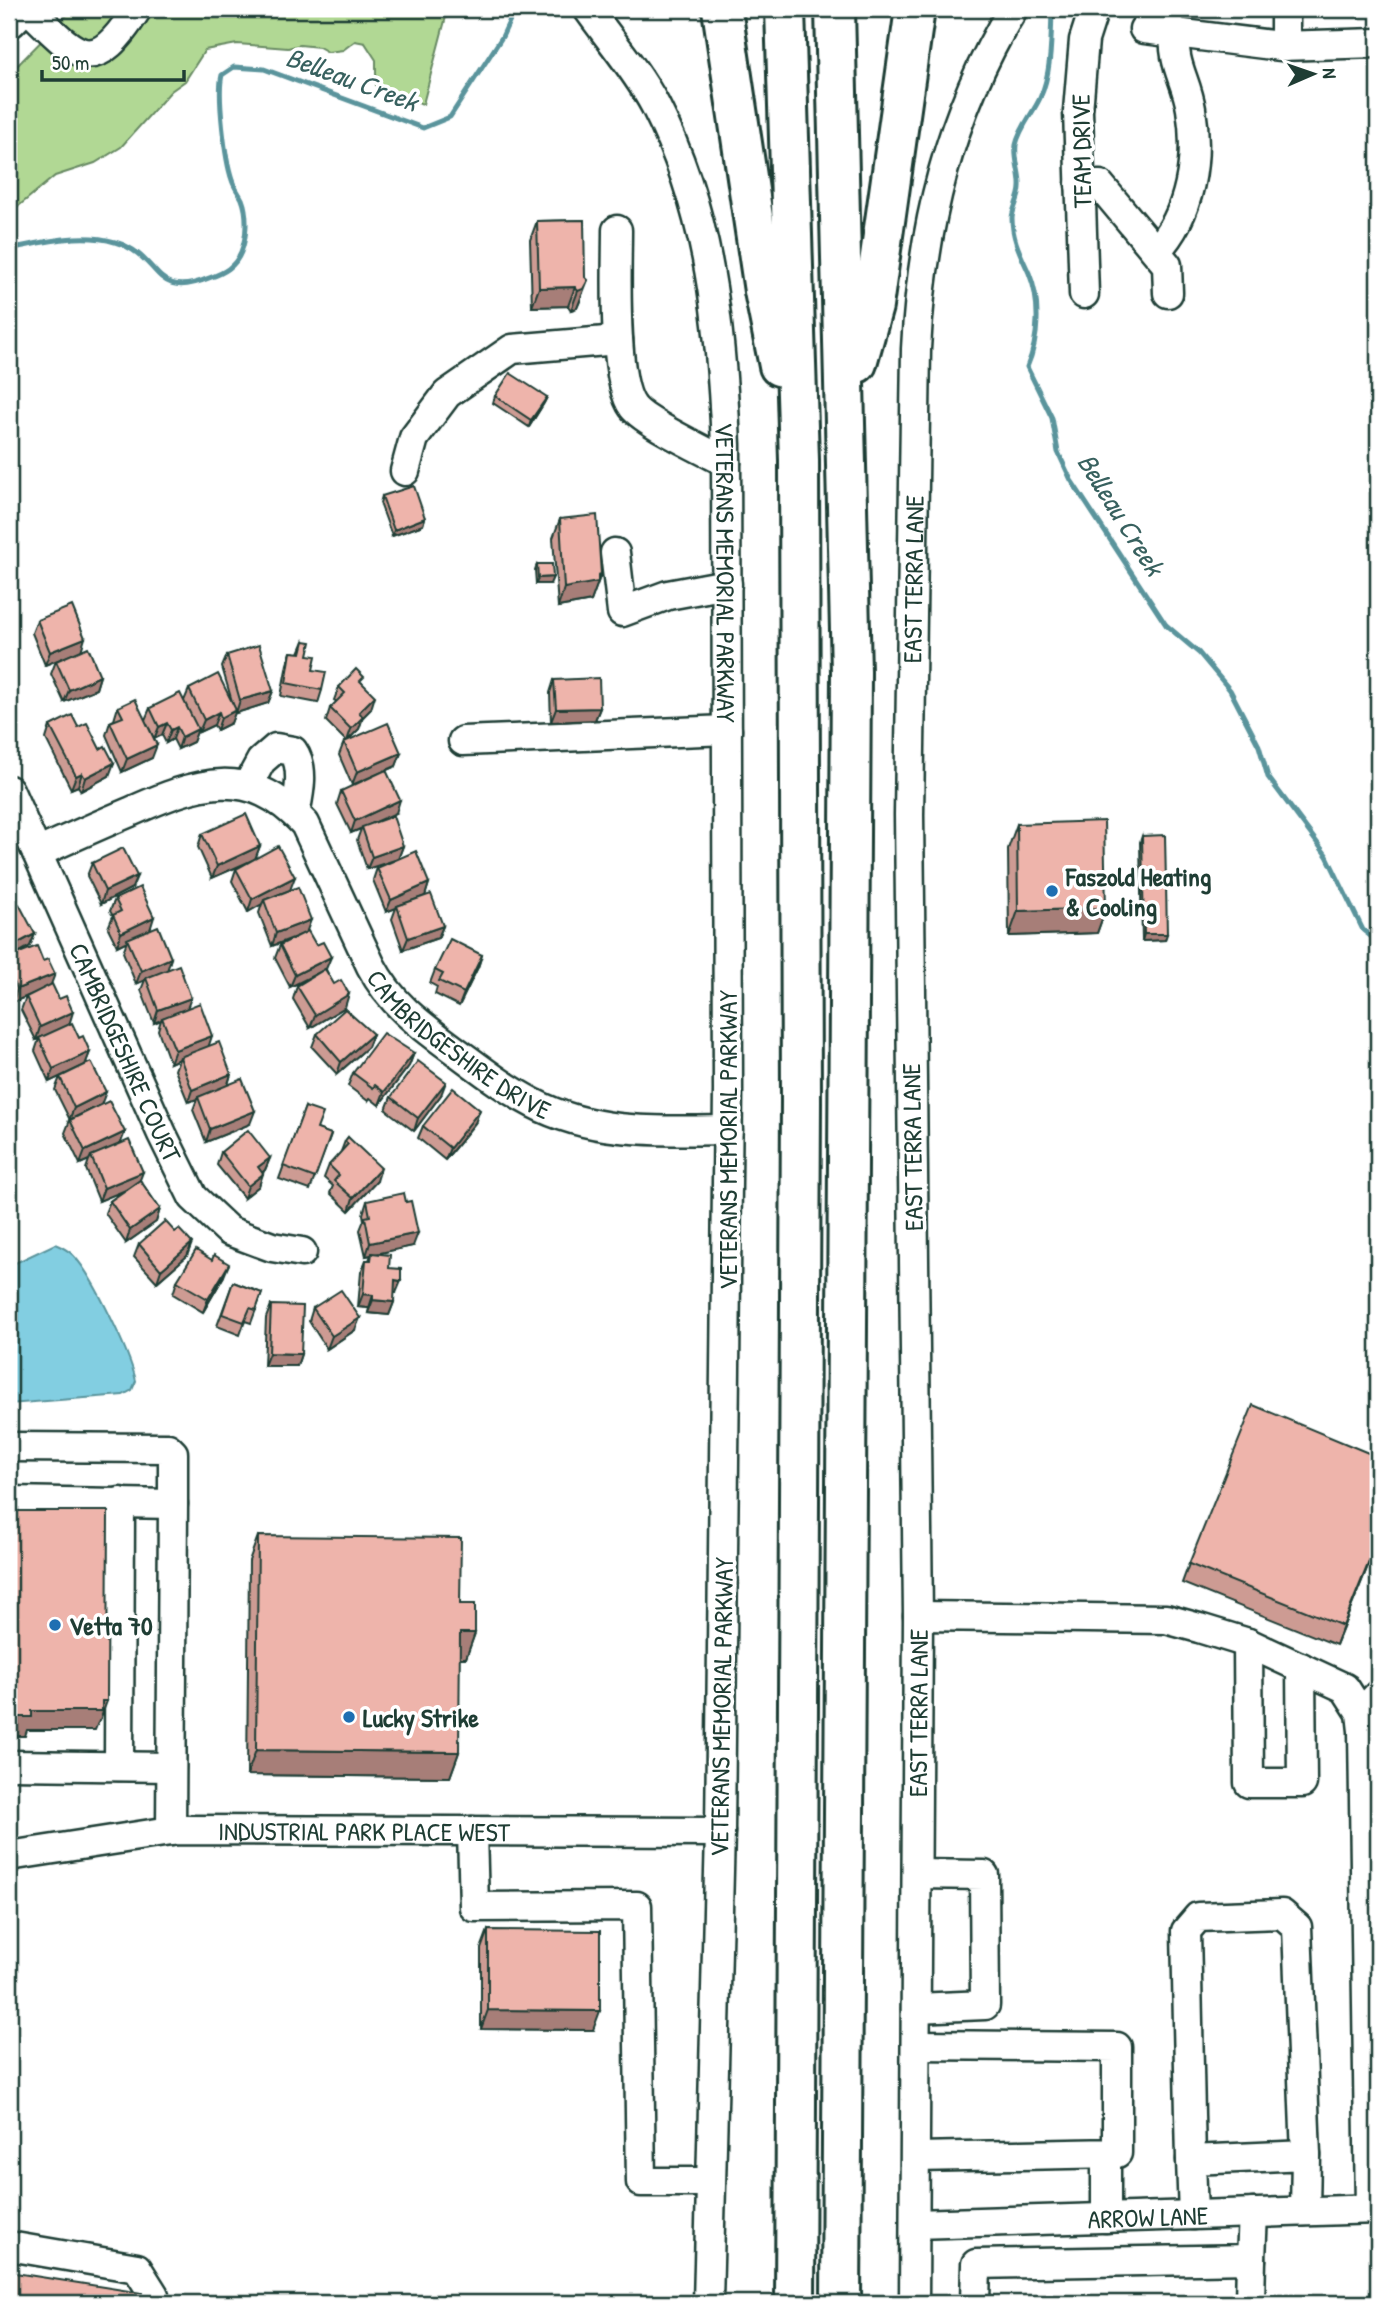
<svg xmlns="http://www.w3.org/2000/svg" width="1387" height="2312" viewBox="0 0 1387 2312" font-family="'Patrick Hand',sans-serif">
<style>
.green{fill:#b1d894;stroke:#688a64;stroke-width:2}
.water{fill:#82cee1;stroke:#5a949c;stroke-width:2}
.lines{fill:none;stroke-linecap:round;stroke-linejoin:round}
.stream{stroke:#5a949c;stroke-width:5}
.minor-casing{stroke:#1f3d34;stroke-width:33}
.major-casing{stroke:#1f3d34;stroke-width:40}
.highway-casing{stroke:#1f3d34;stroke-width:44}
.minor{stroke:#fff;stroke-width:28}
.major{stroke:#fff;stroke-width:35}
.highway{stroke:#fff;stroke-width:38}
.wall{fill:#cd9b93;stroke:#1f3d34;stroke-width:2}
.shaded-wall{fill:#a77e78;stroke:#1f3d34;stroke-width:2}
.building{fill:#eeb4ab;stroke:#1f3d34;stroke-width:2}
.poi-dot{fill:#1f6fb2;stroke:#fff;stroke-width:2.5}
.labels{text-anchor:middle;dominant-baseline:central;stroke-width:7;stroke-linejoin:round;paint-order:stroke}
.street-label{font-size:26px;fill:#1f3d34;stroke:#fff}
.poi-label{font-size:26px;font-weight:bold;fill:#1f3d34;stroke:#fff;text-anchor:start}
.water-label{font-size:28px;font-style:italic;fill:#38615f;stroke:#fff}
</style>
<rect width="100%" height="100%" fill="#fff"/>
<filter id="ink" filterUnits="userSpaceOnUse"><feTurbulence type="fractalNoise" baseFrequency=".0143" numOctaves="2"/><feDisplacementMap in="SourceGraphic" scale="14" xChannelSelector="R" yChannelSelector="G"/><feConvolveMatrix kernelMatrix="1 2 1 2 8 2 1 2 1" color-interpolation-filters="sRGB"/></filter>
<g filter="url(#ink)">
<polygon class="green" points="73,9 448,9 423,104 376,89 376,60 365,43 355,41 343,50 328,52 319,47 300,45 288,48 237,44 205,50 185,81 171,91 121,147 95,163 55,176 9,214 9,74"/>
<path class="water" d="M55 1244C62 1247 68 1250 73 1255 93 1275 130 1354 136 1381L132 1390 123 1395 9 1404V1266Z"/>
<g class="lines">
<g class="stream">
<path d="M1052 9C1051 37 1052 72 1040 98 1032 115 1020 127 1016 145 1014 160 1021 174 1020 187 1020 198 1013 207 1012 218 1012 239 1021 255 1029 273 1041 302 1039 339 1027 367L1052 418 1058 452 1071 480 1166 625 1199 653 1230 690 1259 746 1268 777 1327 856 1363 930 1378 942"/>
<path d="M9 249C42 242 81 232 115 242 163 256 151 302 209 278 224 273 235 267 241 252 247 237 248 214 242 199 239 193 234 187 232 180 225 160 217 94 222 75L234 67 264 69 423 128 450 117 502 37 515 9"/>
</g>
<g class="minor-casing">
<g id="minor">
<path d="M29 9C79 58 93 78 137 9"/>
<path id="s1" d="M588 9C610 40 637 71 655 105 710 212 721 327 726 445L728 1090 720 1832 708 2303"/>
<polyline points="1285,9 1285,46"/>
<polyline points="1144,29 1280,46 1378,43"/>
<polyline points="1080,185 1100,185 1167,265 1168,293"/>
<path d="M617 230C617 267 612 380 633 407 644 422 707 452 726 462"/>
<path d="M1156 251C1191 214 1199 158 1191 109 1186 78 1172 66 1175 31"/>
<polyline points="1084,294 1078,111 1084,40 1094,9"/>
<polyline points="405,471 414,438 447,394 512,349 618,340"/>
<polyline points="615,553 622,612 668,595 727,584"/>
<polyline points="463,741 727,730"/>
<path d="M248 785 261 761 276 748 293 751C305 768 299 794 295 814"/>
<path id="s2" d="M9 790 162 1134 193 1197 229 1231 272 1247 302 1252"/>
<path id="s3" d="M37 853C68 839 99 825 130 812 197 782 249 763 305 824L371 966C390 1003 419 1024 453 1049 479 1068 504 1088 533 1103 593 1135 662 1131 728 1130"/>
<polyline points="9,1447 168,1448 173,1453 173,1504"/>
<polyline points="9,1501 173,1504 171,1831"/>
<polyline points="918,1616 1166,1619 1199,1628 1248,1643 1345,1688 1361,1713 1363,1731 1370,2209"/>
<polyline points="1248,1643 1249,1783 1302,1783 1301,1667"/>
<polyline points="1361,1713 1378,1695"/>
<polyline points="9,1765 171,1767"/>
<polyline points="119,1766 120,1502"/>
<polyline points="472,1831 474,1907 637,1906 641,2182 711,2182"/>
<path id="s4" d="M9 1856 177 1830 720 1832"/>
<polyline points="916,2008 985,2005 984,1875 917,1874"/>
<polyline points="1106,2154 1106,2218"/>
<polyline points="916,2157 1117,2153 1117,2047 916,2045"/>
<polyline points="1191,2160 1186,1931 1198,1917 1282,1914 1297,1927 1306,2155"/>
<polyline points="1193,2215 1191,2160 1306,2155 1305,2211"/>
<path id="s5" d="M915 2224 1378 2209"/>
<polyline points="9,2246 137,2268 154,2295 153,2303"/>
<path id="s6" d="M914 2303 918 1616 909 815 916 349C922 227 949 114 1013 9"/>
<polyline points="975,2303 976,2264 1251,2259 1253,2213"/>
<polyline points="1250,2303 1251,2259"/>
</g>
</g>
<g class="major-casing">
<polyline id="major" points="9,20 20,9"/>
</g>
<g class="highway-casing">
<g id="highway">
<polyline points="722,9 764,291 779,366"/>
<polyline points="785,9 799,460 801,1101 795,2303"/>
<polyline points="835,9 851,672 841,2303"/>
<polyline points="857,363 873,306 915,9"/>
</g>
</g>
<use href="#minor" class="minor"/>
<use href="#major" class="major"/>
<use href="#highway" class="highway"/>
</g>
<g class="wall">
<polygon points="584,220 581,299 577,308 571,310 568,306 532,307 530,240 537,221"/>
<polygon points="495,396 547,397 544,403 529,427 493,403"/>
<polygon points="382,496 425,518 423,525 392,536 380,503"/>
<polygon points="560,519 601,574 591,601 558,607 553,538"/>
<polygon points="537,564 550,584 536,584 535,570"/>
<polygon points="37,620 81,650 100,676 96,689 64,702 51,674 56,661 77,652 45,665 32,633"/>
<polygon points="304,641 313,670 322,690 318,703 281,696 287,664 291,652 299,653"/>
<polygon points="227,655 273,691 268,703 236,713 235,712 231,723 217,730 214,725 199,732 198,729 193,742 178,749 173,739 166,743 162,735 154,739 149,728 152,758 122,772 106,735 110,722 114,720 118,707 145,720 150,708 184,701 189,689 233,705 222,667"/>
<polygon points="554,680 600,708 595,720 551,722 550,693"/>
<polygon points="362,683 371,709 363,717 359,729 348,740 401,753 396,766 352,785 339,755 344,742 346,741 326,721 330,708 337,702 334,700 339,687"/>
<polygon points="50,726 78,727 109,776 81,791 78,786 71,789 46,739"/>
<polygon points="341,791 396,813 373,823 403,846 398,859 367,869 357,840 361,829 351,833 337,804"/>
<polygon points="1017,824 1106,908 1097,933 1009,936 1008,849"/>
<polygon points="202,834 260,846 255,859 289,890 307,932 345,1007 310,1028 293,999 297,986 321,972 290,987 275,958 280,945 300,935 272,946 259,913 262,904 248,912 232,881 236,869 251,861 212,878 198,847"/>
<polygon points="1142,836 1165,940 1142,941 1140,842"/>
<polygon points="92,863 132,888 101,904 87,876"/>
<polygon points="377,868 429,883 425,896 443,926 438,938 403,950 392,919 396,908 386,912 373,880"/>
<polygon points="9,879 16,896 12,907 35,934 30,946 15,954 51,985 69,1025 90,1052 85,1065 101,1105 140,1180 160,1209 156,1222 126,1243 105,1213 110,1201 125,1190 99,1201 86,1169 89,1160 80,1164 65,1133 70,1120 55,1090 60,1077 72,1071 49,1082 35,1051 39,1039 36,1040 21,1010 26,997 28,996 13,1002 10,995 9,996"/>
<polygon points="115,899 150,930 171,958 167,970 208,1046 231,1074 228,1085 250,1124 206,1142 193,1110 197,1099 188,1102 175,1070 179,1059 170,1063 158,1030 161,1020 154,1023 141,990 145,980 136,984 123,952 127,941 117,946 108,928 113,916 110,911"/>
<polygon points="482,955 478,967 459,1006 435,994 437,987 430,983 435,970"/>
<polygon points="317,1034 373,1034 368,1047 337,1074 312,1047"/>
<polygon points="414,1053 409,1066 379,1105 370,1098 368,1101 348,1086 353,1073"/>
<polygon points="441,1095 414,1131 386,1110 391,1097"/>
<polygon points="305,1107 317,1129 331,1134 310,1190 279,1179"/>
<polygon points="475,1123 445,1160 418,1138 423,1126"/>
<polygon points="348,1137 377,1181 349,1211 330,1193 333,1186 324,1178 329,1165 340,1154 345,1141"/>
<polygon points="221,1152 270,1158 265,1170 262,1173 259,1186 244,1198 217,1165"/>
<polygon points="367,1201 413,1246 375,1254 389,1268 396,1293 394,1293 394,1302 389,1315 368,1313 369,1308 358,1307 361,1272 366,1260 369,1260 371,1255 366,1256 360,1230 364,1220 363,1214"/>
<polygon points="175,1232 187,1256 157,1282 134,1257 139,1244"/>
<polygon points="212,1260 224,1276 203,1312 173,1294 177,1281"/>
<polygon points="233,1282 262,1293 251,1323 245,1321 240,1335 217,1326"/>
<polygon points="271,1305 301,1354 297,1366 264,1366 266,1318"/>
<polygon points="313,1308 355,1330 327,1349 309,1321"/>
<polygon points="258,1536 460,1604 475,1633 466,1658 459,1658 459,1752 450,1777 247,1775 249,1561"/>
<polygon points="1378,1541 1336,1645 1182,1583 1189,1564"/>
<polygon points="488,1930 593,2030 481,2029 481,1949"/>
</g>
<g class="shaded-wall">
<polygon points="588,280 577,308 571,310 578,291"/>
<polygon points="575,287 568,306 532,307 539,288"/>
<polygon points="547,397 544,403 529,427 531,420"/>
<polygon points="425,518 423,525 392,536 394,530"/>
<polygon points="601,574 591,601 558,607 564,588"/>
<polygon points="553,577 550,584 536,584 538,578"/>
<polygon points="85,638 81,651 45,665 50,652"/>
<polygon points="100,676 96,689 64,702 69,690"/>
<polygon points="273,691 268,703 236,713 240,700"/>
<polygon points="375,696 371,709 363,717 359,729 347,741 351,729 359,712"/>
<polygon points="600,708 595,720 551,722 556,709"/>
<polygon points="236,710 231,723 217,730 221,718"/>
<polygon points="219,712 214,725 199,732 204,720"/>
<polygon points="167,723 162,735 154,739 159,727"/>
<polygon points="177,727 173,739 166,743 171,730"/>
<polygon points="198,729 193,742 178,749 182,737"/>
<polygon points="157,745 152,758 122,772 127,759"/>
<polygon points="401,753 396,766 352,785 357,772"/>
<polygon points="114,763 109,776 81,791 85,778"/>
<polygon points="82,773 78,786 71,789 76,776"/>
<polygon points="400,800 396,813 351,833 355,821"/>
<polygon points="260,846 255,859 212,878 217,866"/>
<polygon points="403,846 398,859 367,869 372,857"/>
<polygon points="137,876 132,888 101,904 105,891"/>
<polygon points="295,877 290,890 264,900 262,904 248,912 252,899"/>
<polygon points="429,883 425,896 397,906 396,908 386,912 391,900"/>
<polygon points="16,896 12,909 9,910 9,899"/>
<polygon points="1106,908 1097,933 1009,936 1018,911"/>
<polygon points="154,917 150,930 117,946 121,933"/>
<polygon points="311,920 306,933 272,946 276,933"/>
<polygon points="443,926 438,938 403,950 408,938"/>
<polygon points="35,934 30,946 9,958 9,948"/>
<polygon points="1144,934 1167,934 1165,940 1142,941"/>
<polygon points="482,955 478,967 459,1006 464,993"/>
<polygon points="331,957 326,969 290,987 295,975"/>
<polygon points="171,958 167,971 146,978 145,980 136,984 141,971"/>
<polygon points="55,974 50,987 13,1002 17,989"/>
<polygon points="14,982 10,995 9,996 9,985"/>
<polygon points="349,994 345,1007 310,1028 315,1015"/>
<polygon points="191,998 186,1011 162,1018 161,1020 154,1023 158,1010"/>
<polygon points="73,1012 69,1025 36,1040 40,1027"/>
<polygon points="373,1034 368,1047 337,1074 341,1062"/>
<polygon points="212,1036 208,1048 180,1057 179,1059 170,1063 175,1050"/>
<polygon points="90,1052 85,1065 49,1082 53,1069"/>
<polygon points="414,1053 409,1066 379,1105 384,1092"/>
<polygon points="231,1074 227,1087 198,1097 197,1099 188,1102 192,1090"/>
<polygon points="446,1082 441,1095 414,1131 418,1118"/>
<polygon points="106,1092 101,1105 69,1120 74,1108"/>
<polygon points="480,1110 475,1123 445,1160 450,1148"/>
<polygon points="255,1111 250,1124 206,1142 210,1129"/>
<polygon points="125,1132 120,1145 91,1156 89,1160 80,1164 85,1151"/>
<polygon points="270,1158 265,1170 253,1180 258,1167"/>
<polygon points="381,1168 377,1181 349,1211 353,1198"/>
<polygon points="143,1172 138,1185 99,1201 104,1188"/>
<polygon points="263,1174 259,1186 244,1198 248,1186"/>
<polygon points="160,1209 156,1222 126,1243 130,1230"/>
<polygon points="418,1233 413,1246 366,1256 370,1243"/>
<polygon points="192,1243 187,1256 157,1282 161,1270"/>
<polygon points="229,1264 224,1276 203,1312 208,1299"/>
<polygon points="395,1280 401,1281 396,1293 391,1293"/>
<polygon points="363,1294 373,1295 369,1308 358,1307"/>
<polygon points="373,1300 394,1302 389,1315 368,1313"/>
<polygon points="360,1318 355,1330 327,1349 332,1336"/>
<polygon points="269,1353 301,1354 297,1366 264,1366"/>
<polygon points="1378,1539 1378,1541 1336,1645 1343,1626"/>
<polygon points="460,1633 475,1633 466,1658 450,1658"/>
<polygon points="102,1701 107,1701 100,1720 99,1720 95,1730 27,1730 25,1736 9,1736 9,1717 32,1711"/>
<polygon points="256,1750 459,1752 450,1777 247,1775"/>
<polygon points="488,2010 600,2011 593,2030 481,2029"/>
</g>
<g class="building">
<polygon points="584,220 585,277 588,280 583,289 578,291 575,287 539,288 537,221"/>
<polygon points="510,373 547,397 531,420 495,396"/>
<polygon points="414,486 425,518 394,530 382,496"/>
<polygon points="597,515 601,574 598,575 598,582 564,588 560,519"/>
<polygon points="537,564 552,564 553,577 538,578"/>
<polygon points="72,606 85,638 50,652 37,620"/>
<polygon points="304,641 311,642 308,655 316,656 313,670 326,672 322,690 286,683 291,652 301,653"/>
<polygon points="259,645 273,691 240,700 227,655"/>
<polygon points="88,647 100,676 69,690 56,661"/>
<polygon points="356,669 364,677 360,681 375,696 359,712 363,717 351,729 330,708 345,693 339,687"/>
<polygon points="218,674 236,710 221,718 219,712 204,720 189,689"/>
<polygon points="599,678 600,708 556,709 554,680"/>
<polygon points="180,693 198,729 182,737 177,727 171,730 167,723 159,727 150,708"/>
<polygon points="135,699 157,745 127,759 110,722 123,717 118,707"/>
<polygon points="72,715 78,727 87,723 100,749 105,746 114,763 85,778 82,773 76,776 50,726"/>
<polygon points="388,723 401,753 357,772 344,742"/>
<polygon points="386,770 400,800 355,821 341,791"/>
<polygon points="246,814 260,846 217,866 202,834"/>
<polygon points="393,816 403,846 372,857 362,827"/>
<polygon points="1104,821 1106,908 1018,911 1017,824"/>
<polygon points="1165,835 1167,934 1144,934 1142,836"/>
<polygon points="278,846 295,877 252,899 236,869"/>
<polygon points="123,848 137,876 105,891 92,863"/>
<polygon points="416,851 429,883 391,900 377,868"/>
<polygon points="9,879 16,896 9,899"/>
<polygon points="140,887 154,917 121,933 113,915 121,911 115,899"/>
<polygon points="298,887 311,920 276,933 264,900"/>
<polygon points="431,894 443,926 408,938 397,906"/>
<polygon points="19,904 35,934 9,948 9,909"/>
<polygon points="158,926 171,958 141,971 127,939"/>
<polygon points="308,931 316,945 323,942 331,957 295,975 280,945"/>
<polygon points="450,939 482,955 464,993 439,981 443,974 435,970"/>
<polygon points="37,946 43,961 48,959 55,974 17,989 14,982 9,985 9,973 10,973 9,957"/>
<polygon points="179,965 191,998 158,1010 146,978"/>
<polygon points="325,969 334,984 341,980 349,994 315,1015 297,986"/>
<polygon points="52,984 59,999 66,996 73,1012 40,1027 26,997"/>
<polygon points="200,1003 212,1036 175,1050 162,1018"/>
<polygon points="345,1009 373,1034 341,1062 317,1034"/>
<polygon points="72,1023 79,1038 83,1036 90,1052 53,1069 39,1038"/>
<polygon points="383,1033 414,1053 384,1092 375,1085 373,1088 353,1073"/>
<polygon points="219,1042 231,1074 192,1090 180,1057"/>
<polygon points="418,1061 446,1082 418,1118 391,1097"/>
<polygon points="91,1062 106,1092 74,1108 60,1077"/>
<polygon points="242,1079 255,1111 210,1129 198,1097"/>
<polygon points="453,1088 480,1110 450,1148 423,1126"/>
<polygon points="109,1101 125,1132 85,1151 70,1120"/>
<polygon points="305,1107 323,1113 317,1129 331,1134 315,1178 283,1166"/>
<polygon points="248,1130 270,1158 258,1167 263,1174 248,1186 221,1152"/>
<polygon points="348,1137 381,1168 353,1198 334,1181 339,1175 329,1165 348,1144 345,1141"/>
<polygon points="129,1140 143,1172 104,1188 91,1156"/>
<polygon points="140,1180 160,1209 130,1230 110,1201"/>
<polygon points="404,1193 406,1202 411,1201 418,1233 370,1243 365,1217 370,1216 367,1201"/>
<polygon points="165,1221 175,1232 179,1229 192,1243 161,1270 139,1244"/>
<polygon points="196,1250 212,1260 214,1255 229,1264 208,1299 177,1281"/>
<polygon points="372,1253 390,1255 389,1268 401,1269 401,1281 395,1280 394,1302 373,1300 373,1295 363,1294 366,1260 371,1260"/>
<polygon points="233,1282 262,1293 256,1310 250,1308 244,1322 222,1314"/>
<polygon points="341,1290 360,1318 332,1336 313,1308"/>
<polygon points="271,1305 303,1306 301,1354 269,1353"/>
<polygon points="1253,1405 1378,1457 1378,1539 1343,1626 1189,1564"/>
<polygon points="9,1511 108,1511 107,1701 102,1701 102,1711 32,1711 32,1717 9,1717"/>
<polygon points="258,1536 461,1538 460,1604 475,1604 475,1633 460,1633 459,1752 256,1750"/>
<polygon points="488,1930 600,1931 600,2011 488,2010"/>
<polygon points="9,2272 142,2293 140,2303 9,2303"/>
</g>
</g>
<g class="poi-dot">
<circle cx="1052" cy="891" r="7"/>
<circle cx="55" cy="1625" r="7"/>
<circle cx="349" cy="1717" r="7"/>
</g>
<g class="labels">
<g class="street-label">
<text transform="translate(1081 151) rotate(-91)">TEAM DRIVE</text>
<text stroke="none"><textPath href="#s1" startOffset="595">VETERANS MEMORIAL PARKWAY</textPath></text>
<text stroke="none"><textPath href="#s6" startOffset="1724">EAST TERRA LANE</textPath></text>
<text stroke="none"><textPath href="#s3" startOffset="570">CAMBRIDGESHIRE DRIVE</textPath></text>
<text stroke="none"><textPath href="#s2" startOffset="287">CAMBRIDGESHIRE COURT</textPath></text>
<text transform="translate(727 1140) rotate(-90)">VETERANS MEMORIAL PARKWAY</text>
<text transform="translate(912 1147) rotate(-91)">EAST TERRA LANE</text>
<text transform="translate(721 1707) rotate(-89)">VETERANS MEMORIAL PARKWAY</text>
<text stroke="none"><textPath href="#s6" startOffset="590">EAST TERRA LANE</textPath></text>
<text stroke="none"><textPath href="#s4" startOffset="357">INDUSTRIAL PARK PLACE WEST</textPath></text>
<text stroke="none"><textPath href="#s5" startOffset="233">ARROW LANE</textPath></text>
</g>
<g class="poi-label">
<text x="1066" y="876">Faszold Heating<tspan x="1066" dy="30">&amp; Cooling</tspan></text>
<text x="69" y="1625">Vetta 70</text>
<text x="363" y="1717">Lucky Strike</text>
</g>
<g class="water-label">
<text transform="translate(352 79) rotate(20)">Belleau Creek</text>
<text transform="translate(1121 514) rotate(58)">Belleau Creek</text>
</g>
</g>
<rect width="1387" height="2312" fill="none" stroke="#fff" stroke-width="35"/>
<rect x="18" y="18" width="1352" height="2277" fill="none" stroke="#1f3d34" stroke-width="2.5" filter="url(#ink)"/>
<g transform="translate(1313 74) rotate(88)" stroke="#ffffff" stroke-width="5" paint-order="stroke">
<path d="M0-5L12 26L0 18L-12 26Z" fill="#1f3d34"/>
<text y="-10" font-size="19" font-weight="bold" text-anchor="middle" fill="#1f3d34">N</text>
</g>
<path d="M42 70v10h142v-10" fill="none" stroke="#1f3d34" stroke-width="3.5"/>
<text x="52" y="70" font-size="21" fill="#1f3d34" stroke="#ffffff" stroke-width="5" paint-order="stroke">50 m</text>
</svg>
